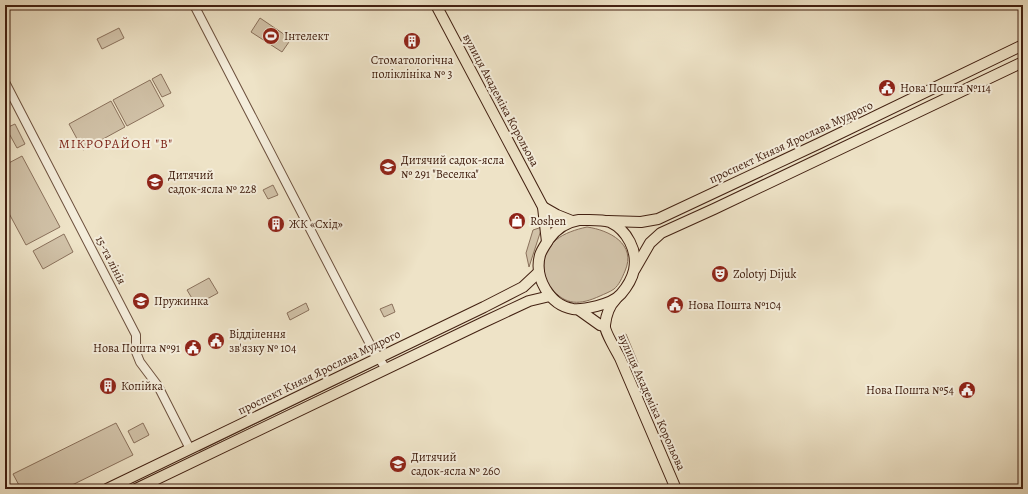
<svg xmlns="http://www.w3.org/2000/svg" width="1028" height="494" viewBox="0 0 1028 494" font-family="Alegreya,serif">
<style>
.green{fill:#d1c2a8;stroke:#8a715c}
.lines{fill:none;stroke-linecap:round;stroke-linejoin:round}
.minor-casing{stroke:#6d513e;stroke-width:10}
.major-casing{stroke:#422011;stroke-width:12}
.minor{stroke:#f4eddb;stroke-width:8}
.major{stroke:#eee3c7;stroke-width:10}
.labels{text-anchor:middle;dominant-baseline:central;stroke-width:4;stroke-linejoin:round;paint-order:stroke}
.poi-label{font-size:12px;fill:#422011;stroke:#f4eddb;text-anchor:start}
.street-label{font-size:12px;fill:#422011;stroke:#f4eddb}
.neighbourhood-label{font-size:13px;letter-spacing:1px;fill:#7a1f14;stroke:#f4eddb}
</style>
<rect width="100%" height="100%" fill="#eee3c7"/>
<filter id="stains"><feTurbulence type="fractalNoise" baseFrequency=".005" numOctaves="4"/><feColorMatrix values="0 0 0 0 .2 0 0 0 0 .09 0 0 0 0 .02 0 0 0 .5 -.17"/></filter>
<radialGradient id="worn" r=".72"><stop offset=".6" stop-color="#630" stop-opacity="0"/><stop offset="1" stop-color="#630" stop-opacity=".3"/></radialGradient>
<g class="green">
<polygon points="260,18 291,39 282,52 251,32"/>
<polygon points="119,28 124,38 102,49 97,39"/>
<polygon points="161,74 171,93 162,97 152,79"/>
<polygon points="150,80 164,106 127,126 113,100"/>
<polygon points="111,101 125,127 83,150 69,124"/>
<polygon points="15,124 25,144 17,148 6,128"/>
<polygon points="22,156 60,227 26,245 5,206 5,165"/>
<polygon points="273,185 278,195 268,199 263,190"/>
<polygon points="542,227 529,267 526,253 533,230"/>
<path d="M587 227C609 230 637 244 625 271 622 278 619 285 614 289 610 292 604 294 600 296 580 305 566 306 551 288 547 283 544 276 544 269 542 242 564 232 587 227Z"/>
<polygon points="64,234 73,252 43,269 33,251"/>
<polygon points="209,278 218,293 196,305 187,290"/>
<polygon points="306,303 309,310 290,320 287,313"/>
<polygon points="392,304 395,312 384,317 380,309"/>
<polygon points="626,334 638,363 633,365 621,336"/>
<polygon points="371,364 372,367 199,451 198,449"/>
<polygon points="116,423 133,455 64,489 21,489 13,474"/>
<polygon points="143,423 149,435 134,443 128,431"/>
</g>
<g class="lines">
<g class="minor-casing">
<g id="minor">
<polyline points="194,5 351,308 371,346 386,369"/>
<polyline points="5,82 136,335 136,352 140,362 158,386 190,449"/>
</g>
</g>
<g class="major-casing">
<g id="major">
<polyline points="436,5 543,207 547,242"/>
<polyline points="543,207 557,215 572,221"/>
<path d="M579 220C589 220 601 219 610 222 627 230 638 251 634 270 632 279 627 287 621 294 615 301 605 304 597 306 589 308 581 310 573 309 549 305 534 277 540 255 542 249 546 244 549 239 556 229 567 222 579 220Z"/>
<polyline points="608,221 641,222 658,219 820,143 1023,45"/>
<polyline points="635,269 650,243 661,233 714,209 1023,62"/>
<path d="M616 299C609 306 606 316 605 325 604 331 617 352 620 358L676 489"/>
<polyline points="579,310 600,325 605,326"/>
<polyline points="107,489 484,307 523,287 539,272"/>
<polyline points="136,489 484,322 529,301 550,296"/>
</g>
</g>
<use href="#minor" class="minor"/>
<use href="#major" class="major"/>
</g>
<defs>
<g id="stadium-disc" transform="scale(0.9)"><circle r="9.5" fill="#8f2418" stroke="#f4eddb"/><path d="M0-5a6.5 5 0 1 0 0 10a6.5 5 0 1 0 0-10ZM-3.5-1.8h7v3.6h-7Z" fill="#fff"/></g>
<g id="building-disc" transform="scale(0.9)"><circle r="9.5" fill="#8f2418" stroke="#f4eddb"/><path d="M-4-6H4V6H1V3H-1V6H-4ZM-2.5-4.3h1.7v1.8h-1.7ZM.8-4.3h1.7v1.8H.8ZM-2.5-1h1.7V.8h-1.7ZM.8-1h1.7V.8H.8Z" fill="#fff"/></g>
<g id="civic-disc" transform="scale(0.9)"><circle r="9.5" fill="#8f2418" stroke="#f4eddb"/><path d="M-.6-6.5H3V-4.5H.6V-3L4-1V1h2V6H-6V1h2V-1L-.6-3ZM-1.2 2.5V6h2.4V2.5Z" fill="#fff"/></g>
<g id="school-disc" transform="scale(0.9)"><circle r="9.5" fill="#8f2418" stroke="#f4eddb"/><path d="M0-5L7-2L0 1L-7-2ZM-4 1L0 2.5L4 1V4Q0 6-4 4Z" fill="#fff"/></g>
<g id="shop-disc" transform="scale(0.9)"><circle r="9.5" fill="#8f2418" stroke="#f4eddb"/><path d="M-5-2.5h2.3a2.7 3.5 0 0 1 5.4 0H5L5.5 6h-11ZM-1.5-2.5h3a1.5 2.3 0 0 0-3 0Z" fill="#fff"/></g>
<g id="theatre-disc" transform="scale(0.9)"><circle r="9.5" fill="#8f2418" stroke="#f4eddb"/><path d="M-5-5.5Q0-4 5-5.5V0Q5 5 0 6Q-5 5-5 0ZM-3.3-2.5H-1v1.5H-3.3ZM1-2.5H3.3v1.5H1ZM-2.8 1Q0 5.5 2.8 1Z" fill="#fff"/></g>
</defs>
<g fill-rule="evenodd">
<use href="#stadium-disc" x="271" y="36"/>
<use href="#building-disc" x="412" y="41"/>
<use href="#civic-disc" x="887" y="88"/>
<use href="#school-disc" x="388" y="167"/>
<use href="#school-disc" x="155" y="182"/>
<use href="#shop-disc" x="517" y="221"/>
<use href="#building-disc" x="276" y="224"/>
<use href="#theatre-disc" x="720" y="274"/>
<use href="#school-disc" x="141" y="301"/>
<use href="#civic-disc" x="675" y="305"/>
<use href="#civic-disc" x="216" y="341"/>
<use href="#civic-disc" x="193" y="348"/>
<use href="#building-disc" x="108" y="386"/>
<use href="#civic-disc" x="967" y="390"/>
<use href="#school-disc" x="398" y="464"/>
</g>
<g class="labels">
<g class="poi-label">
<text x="284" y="36">Інтелект</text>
<text x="412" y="60" text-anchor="middle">Стоматологічна<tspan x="412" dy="14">поліклініка № 3</tspan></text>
<text x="900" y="88">Нова Пошта №114</text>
<text x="401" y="160">Дитячий садок-ясла<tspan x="401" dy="14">№ 291 "Веселка"</tspan></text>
<text x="168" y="175">Дитячий<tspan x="168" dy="14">садок-ясла № 228</tspan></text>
<text x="530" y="221">Roshen</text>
<text x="289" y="224">ЖК «Схід»</text>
<text x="733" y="274">Zolotyj Dijuk</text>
<text x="154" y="301">Пружинка</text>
<text x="688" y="305">Нова Пошта №104</text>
<text x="229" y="334">Відділення<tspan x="229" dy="14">зв'язку № 104</tspan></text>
<text x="180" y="348" text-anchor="end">Нова Пошта №91</text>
<text x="121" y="386">Копійка</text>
<text x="954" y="390" text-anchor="end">Нова Пошта №54</text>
<text x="411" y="457">Дитячий<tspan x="411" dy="14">садок-ясла № 260</tspan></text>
</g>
<g class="street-label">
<text transform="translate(501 100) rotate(62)">вулиця Академіка Корольова</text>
<text transform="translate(791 142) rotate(-25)">проспект Князя Ярослава Мудрого</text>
<text transform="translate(111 260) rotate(63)">15-та лінія</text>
<text transform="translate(319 372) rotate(-26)">проспект Князя Ярослава Мудрого</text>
<text transform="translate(652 402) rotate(66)">вулиця Академіка Корольова</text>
</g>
<g class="neighbourhood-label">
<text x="116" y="143">МІКРОРАЙОН "В"</text>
</g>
</g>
<rect width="1028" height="494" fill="none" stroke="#eee3c7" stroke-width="20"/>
<rect x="6" y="6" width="1016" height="482" fill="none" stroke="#422011" stroke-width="2"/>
<rect x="10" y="10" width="1008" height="474" fill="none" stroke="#422011"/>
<rect width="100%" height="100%" filter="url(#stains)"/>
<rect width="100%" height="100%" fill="url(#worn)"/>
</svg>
